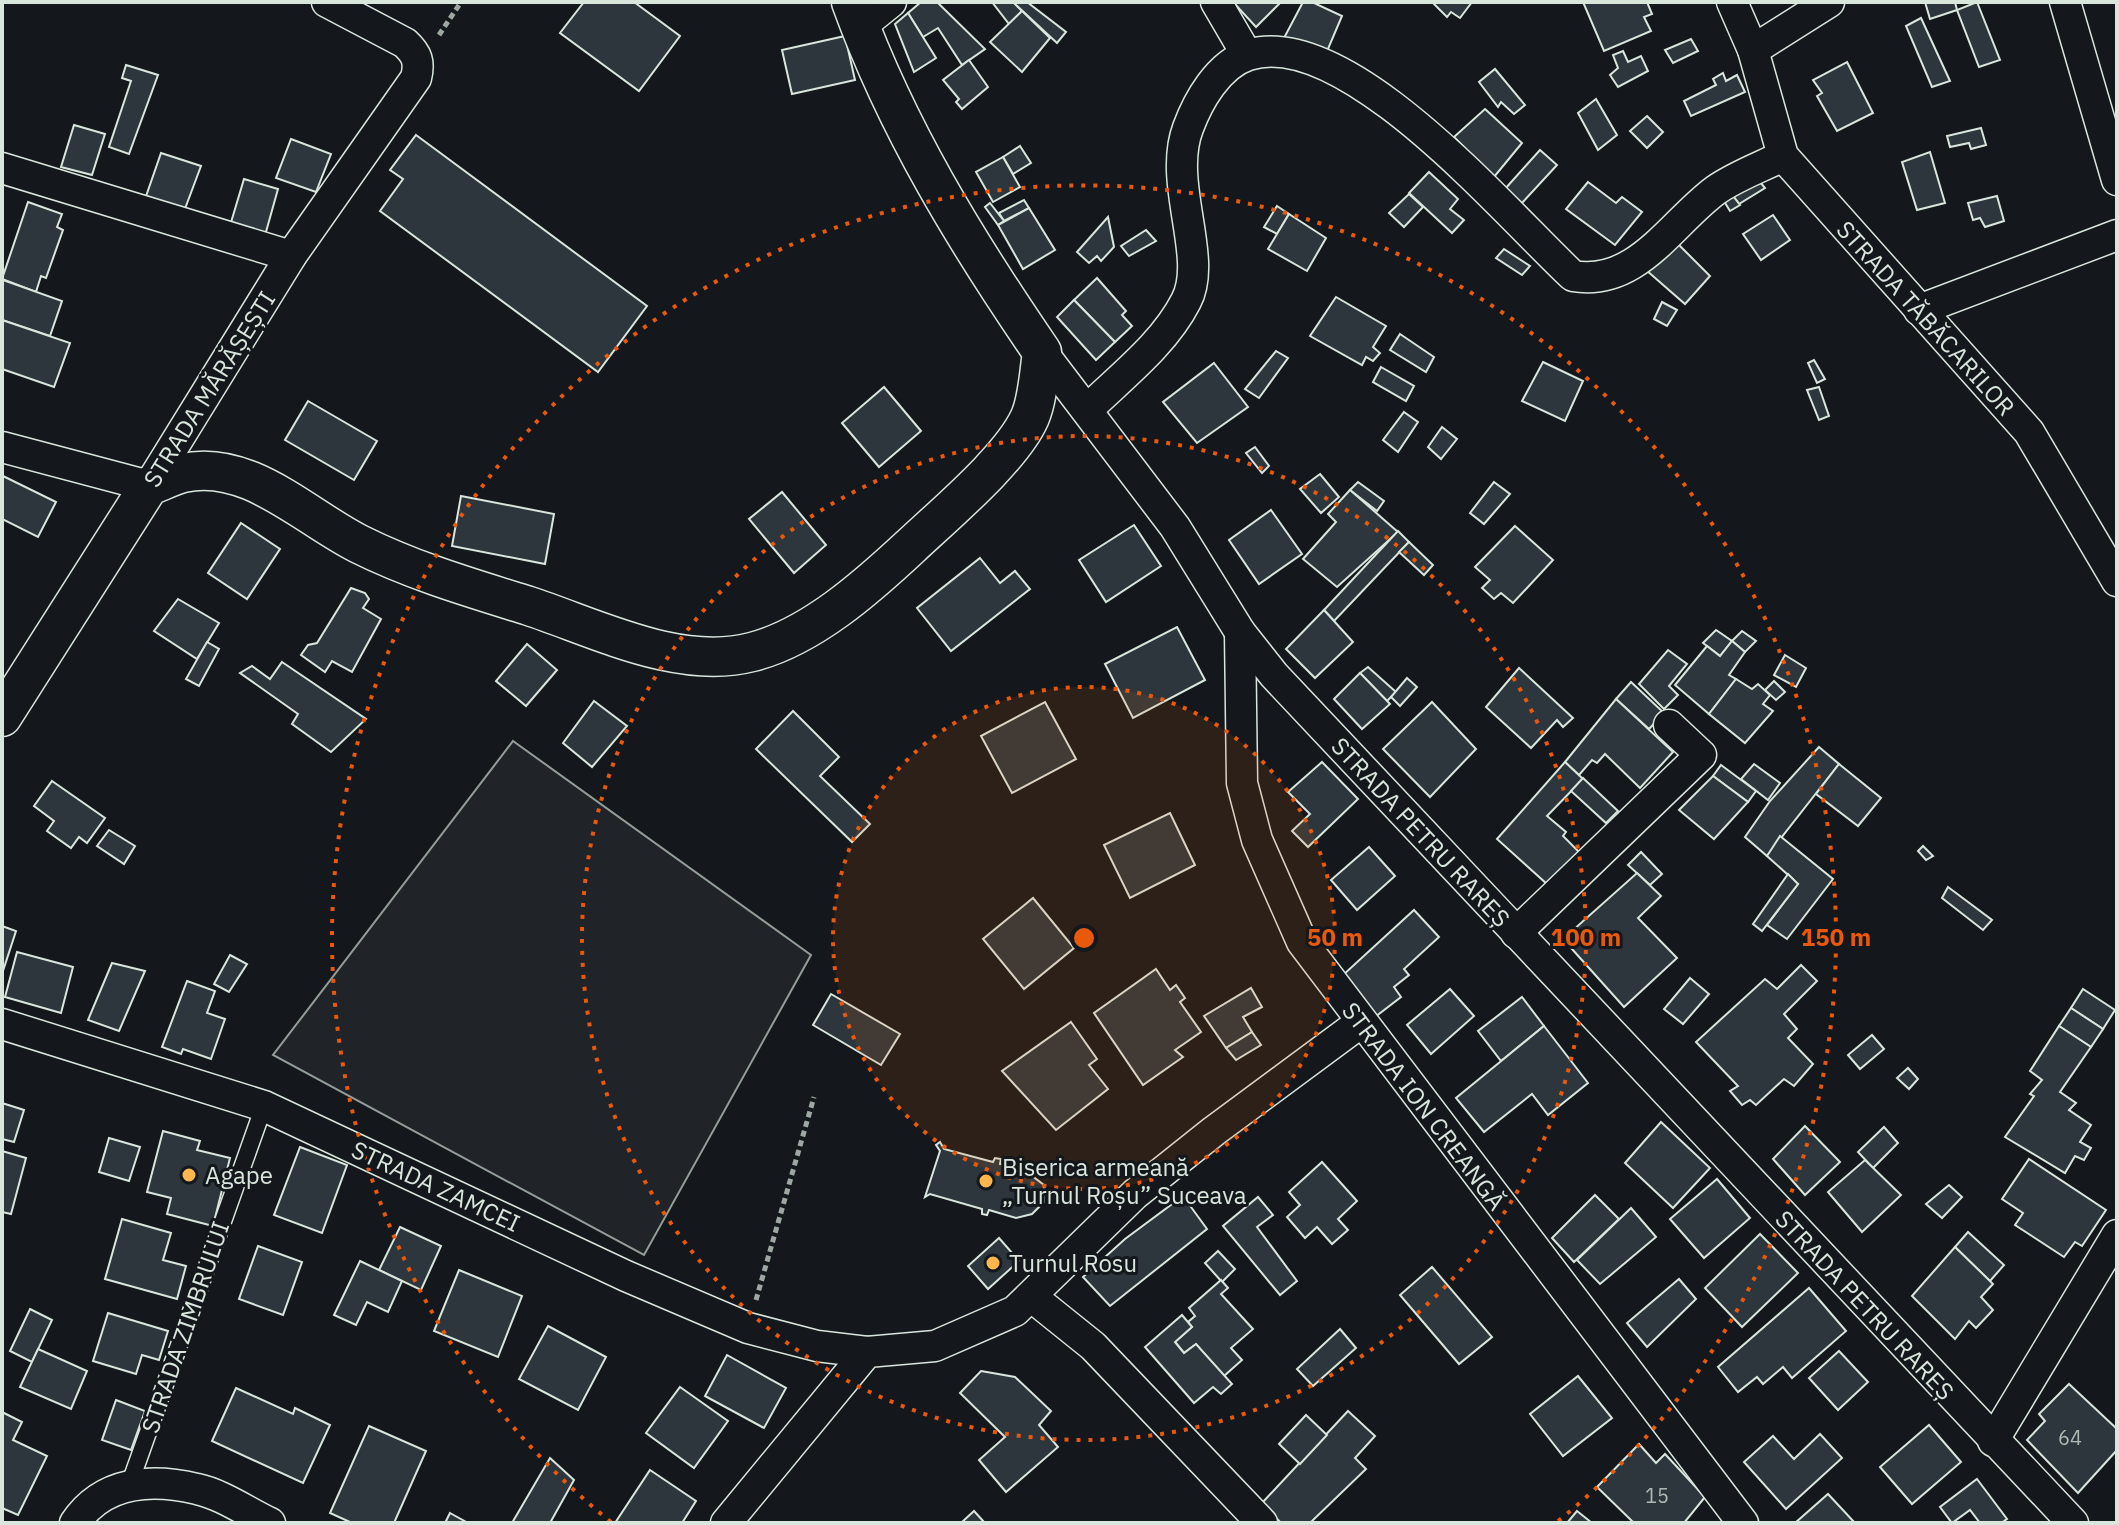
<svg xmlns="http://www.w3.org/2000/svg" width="2119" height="1525" viewBox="0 0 2119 1525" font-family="'IBM Plex Sans',sans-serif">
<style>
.green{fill:#202428;stroke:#939e99;stroke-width:2}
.building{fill:#2c363c;stroke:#d8e6dc;stroke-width:2}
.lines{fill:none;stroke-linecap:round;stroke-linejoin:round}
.service-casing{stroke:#d8e6dc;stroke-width:19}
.minor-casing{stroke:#d8e6dc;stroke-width:33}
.tertiary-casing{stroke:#d8e6dc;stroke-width:41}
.path{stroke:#9da8a2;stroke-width:5;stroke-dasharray:6 4;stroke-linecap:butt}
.service{stroke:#14181c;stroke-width:16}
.minor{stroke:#14181c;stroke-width:30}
.tertiary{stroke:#14181c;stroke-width:38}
.ring{fill:none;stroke:#e8590c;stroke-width:4;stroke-dasharray:4 8}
.poi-dot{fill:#ffb74d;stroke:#14181c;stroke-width:3}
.labels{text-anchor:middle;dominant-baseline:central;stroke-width:6;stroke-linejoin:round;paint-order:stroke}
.number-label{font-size:20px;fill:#adbab4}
.street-label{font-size:24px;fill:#d8e6dc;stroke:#14181c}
.poi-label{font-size:24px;fill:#d8e6dc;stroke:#14181c;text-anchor:start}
.centre{fill:#e8590c;stroke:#14181c;stroke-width:4}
.ring-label{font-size:24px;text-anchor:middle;font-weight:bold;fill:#e8590c;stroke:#14181c;stroke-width:6;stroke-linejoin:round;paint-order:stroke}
</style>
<rect width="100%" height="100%" fill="#14181c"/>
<polygon class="green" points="513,741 811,955 644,1255 273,1055"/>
<g class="building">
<polygon points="584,2 634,2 680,36 639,91 560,33"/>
<polygon points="921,2 937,2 985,49 962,65 938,28 923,37 908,13"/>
<polygon points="992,2 1018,2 1015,4 1022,11 1009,24"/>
<polygon points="1018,2 1027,2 1066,32 1057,43 1015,4"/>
<polygon points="1233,2 1281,2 1256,27"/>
<polygon points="1303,2 1312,2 1342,16 1325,56 1284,38"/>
<polygon points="1432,2 1472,2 1460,18 1451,12 1447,17"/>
<polygon points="1583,2 1647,2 1652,14 1644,17 1651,31 1604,51"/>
<polygon points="1925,2 1955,2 1957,10 1930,19"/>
<polygon points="1977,2 2000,60 1979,67 1957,10"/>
<polygon points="1022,11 1050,38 1022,72 990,42"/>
<polygon points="908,13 936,58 914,72 895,24"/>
<polygon points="1921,18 1950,81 1932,87 1906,26"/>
<polygon points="845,36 855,80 792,94 782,50"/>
<polygon points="1691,39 1698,51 1673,63 1665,50"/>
<polygon points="1623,51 1628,62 1641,56 1648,71 1618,87 1610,75 1618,68 1613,55"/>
<polygon points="969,60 988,87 962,109 956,102 959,99 943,80"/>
<polygon points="1847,62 1873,113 1837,131 1817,96 1822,93 1813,80"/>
<polygon points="126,65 158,75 129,154 109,147 131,81 122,78"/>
<polygon points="1495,69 1525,105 1514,114 1501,102 1498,107 1479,82"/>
<polygon points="1723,73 1726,81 1737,75 1745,92 1691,116 1684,101 1716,85 1713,79"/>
<polygon points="1596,99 1617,135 1598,150 1578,113"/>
<polygon points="1485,109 1522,143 1494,177 1454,137"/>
<polygon points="1647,116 1663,132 1647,148 1630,131"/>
<polygon points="74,125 105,134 92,175 61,167"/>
<polygon points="1981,128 1986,145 1971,149 1969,143 1950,147 1947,136"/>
<polygon points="416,135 647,306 598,372 380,211 403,179 390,170"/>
<polygon points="291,139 331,154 316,192 276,178"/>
<polygon points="1020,146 1031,163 1013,174 1003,157"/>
<polygon points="1540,150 1557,165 1522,203 1505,189"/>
<polygon points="1930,152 1945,203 1917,210 1902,162"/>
<polygon points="161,153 201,166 183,214 144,202"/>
<polygon points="1003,157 1020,187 993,202 976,172"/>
<polygon points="1429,172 1458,199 1450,209 1464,220 1452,233 1409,193"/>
<polygon points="1756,177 1765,188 1739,204 1731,193"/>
<polygon points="244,179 278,189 264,239 229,229"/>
<polygon points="1588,182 1616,203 1622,197 1642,212 1615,245 1566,209"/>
<polygon points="1726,187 1740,205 1730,211 1719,193"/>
<polygon points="1409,194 1423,207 1404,227 1389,213"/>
<polygon points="1997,196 2004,221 1985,227 1980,218 1973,220 1968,203"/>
<polygon points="1024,200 1029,208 1004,221 999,213"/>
<polygon points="28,202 62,214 57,227 63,230 46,278 41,276 36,292 2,279"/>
<polygon points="990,203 1004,221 998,225 985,207"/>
<polygon points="1277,206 1289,214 1277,234 1264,227"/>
<polygon points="1029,208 1055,250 1023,269 998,225"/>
<polygon points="1289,214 1326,238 1307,271 1268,249"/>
<polygon points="1773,215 1790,240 1761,260 1743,234"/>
<polygon points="1108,217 1114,247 1101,261 1097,256 1089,263 1077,252"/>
<polygon points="1146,230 1156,241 1129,256 1121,246"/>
<polygon points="1675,241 1710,276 1685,304 1646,270"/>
<polygon points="1504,249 1530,266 1522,275 1496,258"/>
<polygon points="1097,278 1126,311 1122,315 1132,326 1115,342 1074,300"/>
<polygon points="3,280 62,301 50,336 2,320"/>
<polygon points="1336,297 1386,326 1373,347 1380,353 1373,361 1366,357 1362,365 1310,336"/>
<polygon points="1074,300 1115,342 1096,360 1057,317"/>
<polygon points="1662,302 1677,310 1667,326 1654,319"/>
<polygon points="2,320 70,343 54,387 2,369"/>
<polygon points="1400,334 1434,357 1426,372 1390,350"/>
<polygon points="1276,351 1288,358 1259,398 1245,389"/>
<polygon points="1814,360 1825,379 1817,383 1808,363"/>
<polygon points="1543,362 1583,381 1565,421 1522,401"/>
<polygon points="1214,363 1248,407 1197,443 1163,402"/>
<polygon points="1381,367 1414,386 1406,401 1373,382"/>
<polygon points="884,387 921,431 879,467 842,423"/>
<polygon points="1819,387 1829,416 1819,420 1807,390"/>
<polygon points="308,401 377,441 354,480 285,440"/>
<polygon points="1404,412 1418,422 1398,452 1383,440"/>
<polygon points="1442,427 1457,439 1441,459 1428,447"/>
<polygon points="1255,447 1269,466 1262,473 1246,453"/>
<polygon points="1320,474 1339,497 1321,513 1300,489"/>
<polygon points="3,476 56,502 38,537 2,519"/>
<polygon points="1358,482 1384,501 1377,511 1350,490"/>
<polygon points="1494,482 1510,494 1484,524 1470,513"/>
<polygon points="1350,490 1398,532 1337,587 1303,559 1336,522 1328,514"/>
<polygon points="782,492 826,545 794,573 749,519"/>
<polygon points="461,496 554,514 545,564 452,546"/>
<polygon points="1271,510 1302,554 1259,584 1229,540"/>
<polygon points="241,523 280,549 247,599 208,573"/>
<polygon points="1134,525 1161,566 1106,602 1079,560"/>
<polygon points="1515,526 1553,560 1513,603 1501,593 1494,599 1482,588 1490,580 1475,567"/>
<polygon points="1398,531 1409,542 1334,621 1324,610"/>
<polygon points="1409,542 1433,565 1424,575 1399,552"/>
<polygon points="980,558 1000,583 1015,571 1030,589 951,651 917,608"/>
<polygon points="351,588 365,593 369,599 363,608 381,619 352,672 332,661 325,672 301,655 308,645 317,643"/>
<polygon points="178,599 219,623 197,659 154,631"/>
<polygon points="1324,610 1353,642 1315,678 1286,649"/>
<polygon points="1177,627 1205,680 1133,718 1105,664"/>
<polygon points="1716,630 1732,641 1720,656 1703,643"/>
<polygon points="1742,631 1756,641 1745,652 1732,641"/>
<polygon points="1732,641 1745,652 1729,675 1736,679 1709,714 1675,685 1707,646 1720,656"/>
<polygon points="207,642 219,649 199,686 186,679"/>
<polygon points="527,644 557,670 526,706 496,681"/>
<polygon points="1668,650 1687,664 1669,686 1678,695 1664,709 1639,684"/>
<polygon points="1785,655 1806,668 1796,687 1774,675"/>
<polygon points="282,662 366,719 331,752 292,724 298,714 240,673 252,666 270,679"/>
<polygon points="1368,667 1396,692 1387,701 1360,673"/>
<polygon points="1519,668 1573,718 1563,727 1557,720 1531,748 1486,707"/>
<polygon points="1360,673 1390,704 1362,729 1334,699"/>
<polygon points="1407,678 1417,687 1400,706 1391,697"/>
<polygon points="1736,679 1752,689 1758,684 1770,695 1763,704 1773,711 1745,743 1709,714"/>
<polygon points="1774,681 1785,692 1776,700 1765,690"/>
<polygon points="1631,682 1664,713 1649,729 1616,699"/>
<polygon points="1616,699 1673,752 1640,788 1605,754 1597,763 1592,760 1579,775 1565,762"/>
<polygon points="594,701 627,726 592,767 563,743"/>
<polygon points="1045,702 1076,759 1012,793 981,736"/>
<polygon points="1432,702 1476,749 1430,797 1383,749"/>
<polygon points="793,711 839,757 820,776 870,824 852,842 756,749"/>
<polygon points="1819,747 1839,764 1767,856 1745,837 1770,801"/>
<polygon points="1322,762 1358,799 1308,847 1292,831 1310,814 1288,792"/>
<polygon points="1565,762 1583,779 1547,816 1566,832 1563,836 1579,852 1547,884 1497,839"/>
<polygon points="1754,764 1780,783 1768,800 1741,779"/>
<polygon points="1839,764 1881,798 1858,826 1816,794"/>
<polygon points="1721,765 1756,791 1748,802 1713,776"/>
<polygon points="1713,776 1748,802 1714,839 1679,810"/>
<polygon points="1583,778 1618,811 1606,823 1571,791"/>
<polygon points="52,781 105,818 87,843 79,837 71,848 47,831 54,821 34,806"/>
<polygon points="1170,813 1195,865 1130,898 1104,845"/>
<polygon points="109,830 135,846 124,864 97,846"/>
<polygon points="1780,836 1833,879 1787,939 1767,925 1798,884 1767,856"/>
<polygon points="1923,846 1933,856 1926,860 1918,851"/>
<polygon points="1369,847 1395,876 1357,910 1331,880"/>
<polygon points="1641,852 1662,874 1650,885 1628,865"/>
<polygon points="1637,873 1661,896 1638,918 1677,958 1624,1007 1563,939"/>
<polygon points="1788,874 1798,884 1762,931 1753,924"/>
<polygon points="1948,887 1992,920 1983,930 1942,898"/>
<polygon points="1033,898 1074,948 1024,989 983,939"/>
<polygon points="1414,910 1439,937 1404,969 1409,975 1394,987 1401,997 1375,1017 1343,975"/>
<polygon points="2,926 16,931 2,974"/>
<polygon points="17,952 73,967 61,1013 5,997"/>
<polygon points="230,955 247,964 229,992 214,984"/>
<polygon points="112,963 145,971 119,1031 88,1020"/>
<polygon points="1801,965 1817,981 1784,1014 1797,1029 1788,1038 1813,1064 1794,1086 1784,1079 1756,1105 1750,1100 1742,1105 1730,1091 1738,1086 1696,1042 1765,979 1777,989"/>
<polygon points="1156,969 1170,990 1176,985 1185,998 1180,1002 1201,1032 1175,1050 1183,1057 1143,1085 1094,1013"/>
<polygon points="1690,978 1709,994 1683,1024 1664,1009"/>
<polygon points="187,981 215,991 207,1013 225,1019 211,1059 183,1049 181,1054 162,1047"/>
<polygon points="1251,988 1262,1007 1243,1017 1252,1032 1226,1048 1204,1016"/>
<polygon points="1450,989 1474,1016 1431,1054 1407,1025"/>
<polygon points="2083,989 2115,1010 2103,1029 2071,1008"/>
<polygon points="831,994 900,1034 881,1065 813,1025"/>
<polygon points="1522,997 1544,1026 1501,1061 1478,1031"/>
<polygon points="2071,1008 2103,1029 2091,1047 2059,1026"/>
<polygon points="1071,1022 1097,1059 1089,1065 1108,1089 1056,1130 1002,1071"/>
<polygon points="1544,1026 1588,1083 1548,1115 1532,1094 1484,1132 1456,1098"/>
<polygon points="2059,1026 2091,1047 2060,1092 2076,1103 2069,1110 2091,1125 2080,1142 2091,1148 2084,1160 2075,1156 2065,1173 2005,1137 2034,1096 2030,1094 2042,1080 2030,1071"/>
<polygon points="1252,1032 1261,1045 1236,1060 1226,1048"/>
<polygon points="1872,1035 1884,1049 1860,1069 1848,1055"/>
<polygon points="1908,1068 1918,1079 1909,1089 1897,1078"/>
<polygon points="2,1103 24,1110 14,1142 2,1139"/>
<polygon points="1661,1122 1710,1168 1673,1208 1625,1163"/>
<polygon points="1805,1126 1840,1162 1805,1195 1773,1159"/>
<polygon points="1884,1127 1898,1143 1873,1168 1858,1152"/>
<polygon points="163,1131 200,1141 197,1150 230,1158 213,1226 167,1214 171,1198 147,1192"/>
<polygon points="109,1138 140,1147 129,1181 99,1172"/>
<polygon points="940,1142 944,1149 993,1162 995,1158 1001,1159 1000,1164 1027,1168 1027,1172 1044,1185 1044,1202 1032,1214 1016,1218 989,1210 987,1215 982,1214 982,1209 930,1194 925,1197 940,1151 936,1145"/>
<polygon points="300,1147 347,1165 322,1233 274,1215"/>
<polygon points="2,1151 26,1158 11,1214 2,1212"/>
<polygon points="2029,1159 2106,1210 2082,1246 2075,1242 2064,1257 2015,1225 2023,1213 2002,1199"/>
<polygon points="1865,1160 1901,1195 1862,1232 1828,1192"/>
<polygon points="1322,1162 1357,1201 1338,1219 1348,1230 1332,1244 1317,1227 1305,1238 1287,1217 1300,1205 1289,1192"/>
<polygon points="1717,1179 1750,1218 1704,1258 1670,1219"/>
<polygon points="1949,1185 1962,1197 1942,1218 1926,1204"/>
<polygon points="1595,1195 1619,1219 1574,1262 1552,1238"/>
<polygon points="1183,1196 1207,1229 1110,1306 1083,1277 1125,1239"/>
<polygon points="1258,1197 1273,1215 1257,1227 1297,1281 1280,1295 1223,1226"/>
<polygon points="1631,1208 1656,1237 1600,1284 1577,1260"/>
<polygon points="122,1219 171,1233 163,1260 186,1266 177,1299 105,1279"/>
<polygon points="400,1227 441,1246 421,1290 379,1270"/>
<polygon points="1968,1232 2004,1265 1990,1281 1955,1247"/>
<polygon points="1760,1234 1798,1273 1742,1327 1705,1288"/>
<polygon points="999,1238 1019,1261 988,1289 968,1266"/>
<polygon points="258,1246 302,1262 283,1315 239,1299"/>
<polygon points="1955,1247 1993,1284 1981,1297 1993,1310 1976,1328 1969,1321 1955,1339 1912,1296"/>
<polygon points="1218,1251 1235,1269 1222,1282 1205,1263"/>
<polygon points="360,1261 402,1281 388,1312 367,1302 356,1325 334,1315"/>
<polygon points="1432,1267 1492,1337 1459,1364 1400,1295"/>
<polygon points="459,1270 522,1296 498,1357 434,1331"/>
<polygon points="1679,1279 1696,1299 1647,1347 1627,1323"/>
<polygon points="1221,1280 1228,1288 1221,1294 1253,1329 1231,1348 1242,1360 1224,1376 1196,1344 1184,1353 1175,1342 1192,1327 1188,1322 1195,1316 1189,1308"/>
<polygon points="1809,1288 1846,1331 1792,1378 1783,1367 1763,1384 1757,1377 1738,1392 1718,1367"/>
<polygon points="30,1309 52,1320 32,1362 10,1351"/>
<polygon points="108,1313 168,1331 159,1360 142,1355 136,1374 93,1361"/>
<polygon points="1182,1315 1192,1327 1175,1342 1184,1353 1196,1344 1232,1384 1221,1394 1213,1387 1194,1403 1145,1347"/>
<polygon points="548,1326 606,1357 578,1410 519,1379"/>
<polygon points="1340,1329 1356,1348 1313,1386 1297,1369"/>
<polygon points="38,1349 87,1371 71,1409 20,1387"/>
<polygon points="1839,1351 1868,1382 1838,1410 1809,1378"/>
<polygon points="727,1355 786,1388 764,1428 705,1396"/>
<polygon points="981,1371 1015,1377 1051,1411 1039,1425 1058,1447 1006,1492 979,1460 1005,1437 960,1393"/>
<polygon points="1578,1376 1612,1418 1563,1456 1530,1414"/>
<polygon points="2069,1384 2117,1429 2117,1450 2078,1493 2027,1440 2045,1421 2039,1414"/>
<polygon points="680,1387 728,1421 694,1468 646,1433"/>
<polygon points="236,1388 293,1414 295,1408 330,1425 303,1483 212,1441"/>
<polygon points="116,1400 145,1411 131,1450 102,1440"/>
<polygon points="1348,1411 1375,1436 1355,1458 1366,1469 1310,1523 1281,1523 1262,1503"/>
<polygon points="2,1412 22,1422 13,1440 47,1456 18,1515 2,1508"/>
<polygon points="1306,1415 1327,1435 1300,1464 1279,1444"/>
<polygon points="1929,1425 1961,1462 1912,1504 1880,1467"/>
<polygon points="369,1426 426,1451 394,1523 352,1523 330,1513"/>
<polygon points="1820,1434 1842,1458 1786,1509 1744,1462 1773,1436 1794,1459"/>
<polygon points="1639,1444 1656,1463 1665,1454 1705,1497 1684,1523 1634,1523 1597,1487"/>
<polygon points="550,1458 574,1480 550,1523 512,1523"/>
<polygon points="650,1470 696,1501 682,1523 615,1523"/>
<polygon points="1977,1479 2007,1519 2001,1523 1980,1523 1970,1510 1952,1523 1940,1507"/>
<polygon points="1828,1494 1855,1523 1795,1523"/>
<polygon points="974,1511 985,1523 961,1523"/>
<polygon points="1577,1511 1592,1523 1567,1523"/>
<polygon points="450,1513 468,1523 445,1523"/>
</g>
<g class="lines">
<g class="service-casing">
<polyline id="service" points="130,1483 264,1106"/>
</g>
<g class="minor-casing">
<g id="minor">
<polyline points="1216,2 1247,55"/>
<polyline points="1732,2 1753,50 1783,156 2029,432 2117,581"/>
<polyline points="2065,2 2117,180"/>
<polyline points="860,27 891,2"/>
<polyline points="1753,50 1829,2"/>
<polyline points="2,168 291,256"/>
<polyline points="1919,310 2117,235"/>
<polyline points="1042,352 1175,527 1240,632 1274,675 2073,1523"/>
<path d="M1088 409C1122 376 1164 344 1186 301 1209 258 1167 183 1188 128 1198 101 1218 65 1248 55 1346 23 1508 216 1573 276 1637 287 1671 223 1716 190 1736 176 1761 167 1783 156"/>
<path d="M2 447 149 486 291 256 416 78C420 62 417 54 405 43L327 2"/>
<polyline points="1240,632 1242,783 1257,840 1302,942 1743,1523"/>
<polyline points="1516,933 1701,755 1669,725"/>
<polyline points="2,1024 264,1106 626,1276 748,1328 817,1346 867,1352"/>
<polyline points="1032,1297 1093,1346 1262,1523"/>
<polyline points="1993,1441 2117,1235"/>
<path d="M75 1523C103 1481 151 1478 197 1489 221 1494 247 1512 270 1523"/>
<polyline points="726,1523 867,1352 935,1346 1015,1311 1135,1194 1214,1131 1360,1023"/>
</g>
</g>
<g class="tertiary-casing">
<path id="tertiary" d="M2 717 149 486C160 482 172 476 183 473 248 458 305 517 359 544 413 571 471 588 529 606 596 628 679 671 752 652 811 637 867 587 911 546 945 514 1012 458 1030 417 1038 398 1039 372 1042 352 966 241 897 129 851 2"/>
</g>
<g class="path">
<polyline points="439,35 461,2"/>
<polyline points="756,1300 814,1097"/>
</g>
<use href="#service" class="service"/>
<use href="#minor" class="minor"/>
<use href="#tertiary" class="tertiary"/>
</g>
<circle cx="1084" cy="938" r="251" fill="#e8590c" fill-opacity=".12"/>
<g class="ring">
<circle cx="1084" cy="938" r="251"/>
<circle cx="1084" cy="938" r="502"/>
<path d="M611 1522A752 752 0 1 1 1557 1522"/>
</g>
<g class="poi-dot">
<circle cx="189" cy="1175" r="8"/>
<circle cx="986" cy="1181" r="8"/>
<circle cx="993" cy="1263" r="8"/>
</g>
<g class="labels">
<g class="number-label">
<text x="2070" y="1437">64</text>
<text x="1657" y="1495">15</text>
</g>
<g class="street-label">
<text transform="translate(1926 318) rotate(48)">STRADA TĂBĂCARILOR</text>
<text transform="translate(209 389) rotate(-58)">STRADA MĂRĂȘEȘTI</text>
<text transform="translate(1421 832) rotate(47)">STRADA PETRU RAREȘ</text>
<text transform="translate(1424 1106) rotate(53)">STRADA ION CREANGĂ</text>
<text transform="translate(436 1186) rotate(25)">STRADA ZAMCEI</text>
<text transform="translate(1865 1305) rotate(47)">STRADA PETRU RAREȘ</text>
<text transform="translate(185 1327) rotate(-71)">STRADA ZIMBRULUI</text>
</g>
<g class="poi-label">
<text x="1002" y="1167">Biserica armeană<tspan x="1002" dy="28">„Turnul Roșu” Suceava</tspan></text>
<text x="205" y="1175">Agape</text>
<text x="1009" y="1263">Turnul Rosu</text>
</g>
</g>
<circle cx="1084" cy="938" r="12" class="centre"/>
<g class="ring-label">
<text x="1335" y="946">50 m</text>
<text x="1586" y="946">100 m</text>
<text x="1836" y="946">150 m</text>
</g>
<rect width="2119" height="1525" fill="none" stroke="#d8e6dc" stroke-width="8"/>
</svg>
